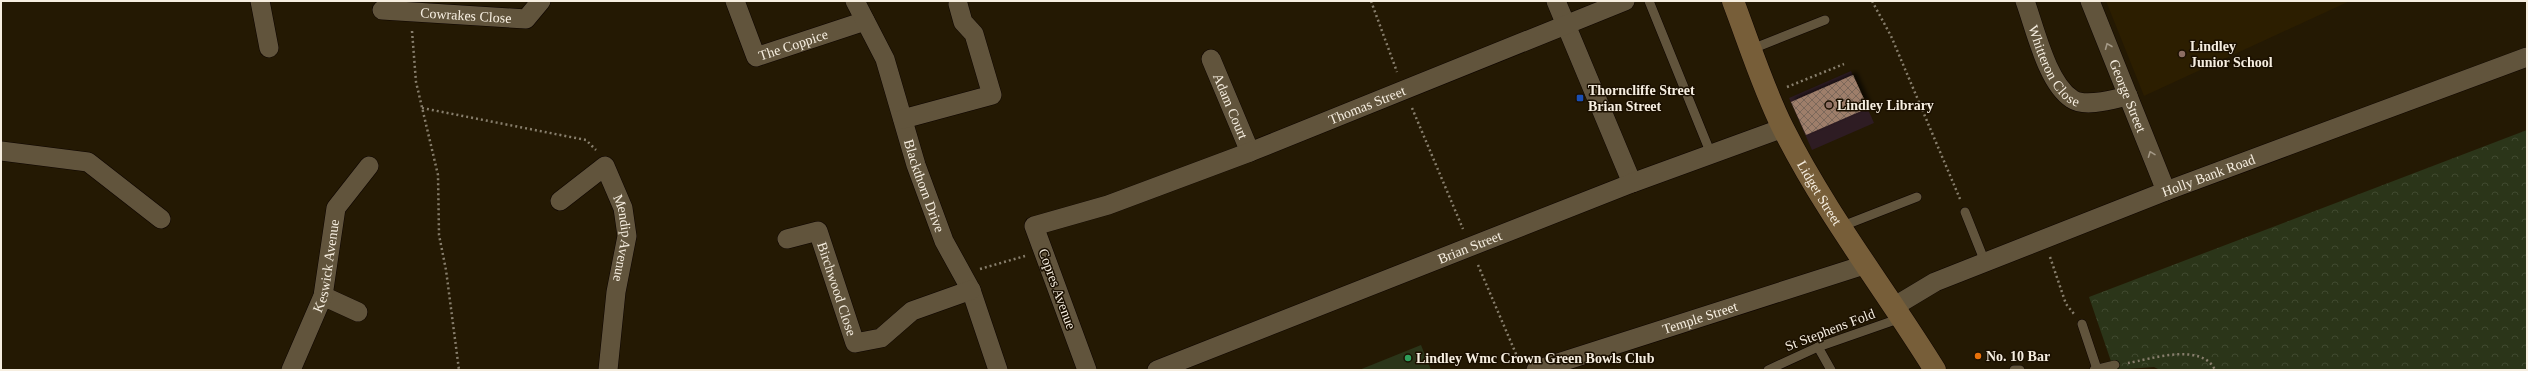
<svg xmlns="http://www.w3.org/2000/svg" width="2528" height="371" viewBox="0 0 2528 371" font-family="Georgia,serif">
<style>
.commercial{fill:#2e1c23}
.built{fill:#2c1e00}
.grass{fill:#2b3519}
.park{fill:url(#park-crowns)}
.building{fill:url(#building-cross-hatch);filter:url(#shadow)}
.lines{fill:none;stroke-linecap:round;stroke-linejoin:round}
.lane-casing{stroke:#0d0400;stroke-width:10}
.street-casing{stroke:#0d0400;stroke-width:20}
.secondary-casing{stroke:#0d0400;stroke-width:23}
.path{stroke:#877e6c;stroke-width:2.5;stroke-dasharray:2 3;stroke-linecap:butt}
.lane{stroke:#61543c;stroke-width:9}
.street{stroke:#61543c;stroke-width:19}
.secondary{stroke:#775e39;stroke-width:22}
.oneway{stroke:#a49986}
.education-dot{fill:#8d6e63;stroke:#1b1000;stroke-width:1.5}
.transit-dot{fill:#1a4fb4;stroke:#1b1000;stroke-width:1.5}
.food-dot{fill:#e8710a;stroke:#1b1000;stroke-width:1.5}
.leisure-dot{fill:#2e9e5b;stroke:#1b1000;stroke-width:1.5}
.labels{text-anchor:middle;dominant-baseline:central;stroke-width:3;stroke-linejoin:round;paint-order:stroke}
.street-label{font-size:14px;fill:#f6eee0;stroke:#1b1000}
.poi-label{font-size:14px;font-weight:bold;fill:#f6eee0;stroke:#1b1000;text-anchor:start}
</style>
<defs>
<pattern id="park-crowns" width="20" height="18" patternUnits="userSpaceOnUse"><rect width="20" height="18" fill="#2b3519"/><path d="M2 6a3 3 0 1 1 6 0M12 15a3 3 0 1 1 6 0" fill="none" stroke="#40492f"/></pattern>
<pattern id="building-cross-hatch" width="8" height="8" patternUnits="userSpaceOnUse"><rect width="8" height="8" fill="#9e7e6a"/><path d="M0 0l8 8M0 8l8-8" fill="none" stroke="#7c685a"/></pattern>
<filter id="shadow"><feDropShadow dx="3.5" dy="-3.5" stdDeviation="2" flood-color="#0009"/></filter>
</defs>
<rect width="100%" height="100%" fill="#241903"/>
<polygon class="commercial" points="1851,71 1874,123 1812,150 1789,98"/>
<polygon class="built" points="2106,1 2350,1 2144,96"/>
<polygon class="grass" points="1421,345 1431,370 1358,370 1359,370"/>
<polygon class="park" points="2527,130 2527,370 2160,370 2154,367 2114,370 2089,297"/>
<polygon class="building" points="1853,75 1868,108 1806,135 1791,102"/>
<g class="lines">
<g class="lane-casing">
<g id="lane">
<polyline points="1649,1 1711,154"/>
<polyline points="1752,49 1825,20"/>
<polyline points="1965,212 1985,262"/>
<polyline points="1840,227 1917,197"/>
<polyline points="2082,324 2097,369"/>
<polyline points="1818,347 1831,370"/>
<polyline points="1768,370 1818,347 1901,318"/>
<polyline points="2014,370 2020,370"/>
<polyline points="2094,370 2115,365"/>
</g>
</g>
<g class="street-casing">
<g id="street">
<polyline points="260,1 269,48"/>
<path id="s1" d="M735 1 756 57 865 21"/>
<path id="s2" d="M855 1 885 59 916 165 944 241 971 290 998 370"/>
<polyline points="1556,1 1632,183"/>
<path id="s3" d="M2025 1C2035 28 2047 83 2072 99 2085 108 2114 99 2128 96"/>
<path id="s4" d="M2090 1 2166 191"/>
<path id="s5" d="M382 10 526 19 541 1"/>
<path id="s6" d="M1211 59 1250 152"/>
<polyline points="903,119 992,95 974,34 963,22 958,4"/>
<polyline points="1,151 88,162 161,219"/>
<path id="s7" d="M560 201 605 166 623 208 627 236 616 292 608 370"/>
<path id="s8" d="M787 239 818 231 855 343 881 338 912 311 971 290"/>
<polyline points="323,296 358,312"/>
<path id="s9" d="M1895 306 1935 282 2166 191 2527 57"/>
<path id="s10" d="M291 370 323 296 336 208 369 166"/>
<path id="s11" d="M1087 370 1034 226 1108 205 1250 152 1625 1"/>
<path id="s12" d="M1157 370 1632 183 1783 128"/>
<path id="s13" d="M1536 370 1864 265"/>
</g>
</g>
<g class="secondary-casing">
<g id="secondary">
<path id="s14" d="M1733 1C1749 43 1763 88 1783 128 1826 214 1885 289 1935 370"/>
</g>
</g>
<g class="path">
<polyline points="1371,1 1397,72"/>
<polyline points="1872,1 1891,36 1960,199"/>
<polyline points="412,31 416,82 438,175 439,235 446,270 459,370"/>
<polyline points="1787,87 1844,64"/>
<polyline points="422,108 586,140 596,150"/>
<polyline points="1412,108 1463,229"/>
<polyline points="2050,257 2066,304 2074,314"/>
<polyline points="1478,265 1519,361"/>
<polyline points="980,269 1025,256"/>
<path d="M2128 363C2151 359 2202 342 2215 370"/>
</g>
<use href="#lane" class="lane"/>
<use href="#street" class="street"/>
<use href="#secondary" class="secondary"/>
</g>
<defs><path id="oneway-chevron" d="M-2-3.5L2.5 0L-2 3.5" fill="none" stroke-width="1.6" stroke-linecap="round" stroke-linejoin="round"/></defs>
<g class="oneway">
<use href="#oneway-chevron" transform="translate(2108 46) rotate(-112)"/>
<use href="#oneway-chevron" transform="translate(2151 154) rotate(-111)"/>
</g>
<g class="education-dot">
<circle cx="2182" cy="54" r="4"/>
<circle cx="1829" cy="105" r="4"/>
</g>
<rect class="transit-dot" x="1576" y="94" width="8" height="8" rx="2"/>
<circle class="food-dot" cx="1978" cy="356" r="4"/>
<circle class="leisure-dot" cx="1408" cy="358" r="4"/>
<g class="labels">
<g class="street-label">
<text stroke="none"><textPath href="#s5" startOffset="84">Cowrakes Close</textPath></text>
<text stroke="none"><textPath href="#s1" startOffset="99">The Coppice</textPath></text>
<text stroke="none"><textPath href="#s3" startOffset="72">Whitteron Close</textPath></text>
<text stroke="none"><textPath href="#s4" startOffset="102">George Street</textPath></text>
<text stroke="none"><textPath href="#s11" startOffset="508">Thomas Street</textPath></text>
<text stroke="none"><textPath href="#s6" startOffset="51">Adam Court</textPath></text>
<text stroke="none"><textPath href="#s9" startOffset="340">Holly Bank Road</textPath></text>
<text stroke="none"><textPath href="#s2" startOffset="198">Blackthorn Drive</textPath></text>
<text stroke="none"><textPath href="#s14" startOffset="211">Lidget Street</textPath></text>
<text stroke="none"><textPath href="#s7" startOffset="133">Mendip Avenue</textPath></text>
<text stroke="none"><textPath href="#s12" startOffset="336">Brian Street</textPath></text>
<text stroke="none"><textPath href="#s10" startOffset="111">Keswick Avenue</textPath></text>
<text stroke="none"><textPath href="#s8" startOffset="93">Birchwood Close</textPath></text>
<text transform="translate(1057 289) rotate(70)">Copres Avenue</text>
<text stroke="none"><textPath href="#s13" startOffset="172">Temple Street</textPath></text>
<text transform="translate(1830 330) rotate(-21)">St Stephens Fold</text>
</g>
<g class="poi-label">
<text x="2190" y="46">Lindley<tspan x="2190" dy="16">Junior School</tspan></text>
<text x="1588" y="90">Thorncliffe Street<tspan x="1588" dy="16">Brian Street</tspan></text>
<text x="1837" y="105">Lindley Library</text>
<text x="1986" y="356">No. 10 Bar</text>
<text x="1416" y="358">Lindley Wmc Crown Green Bowls Club</text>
</g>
</g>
<rect width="2528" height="371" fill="none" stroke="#f6eee0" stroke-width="4"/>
</svg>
